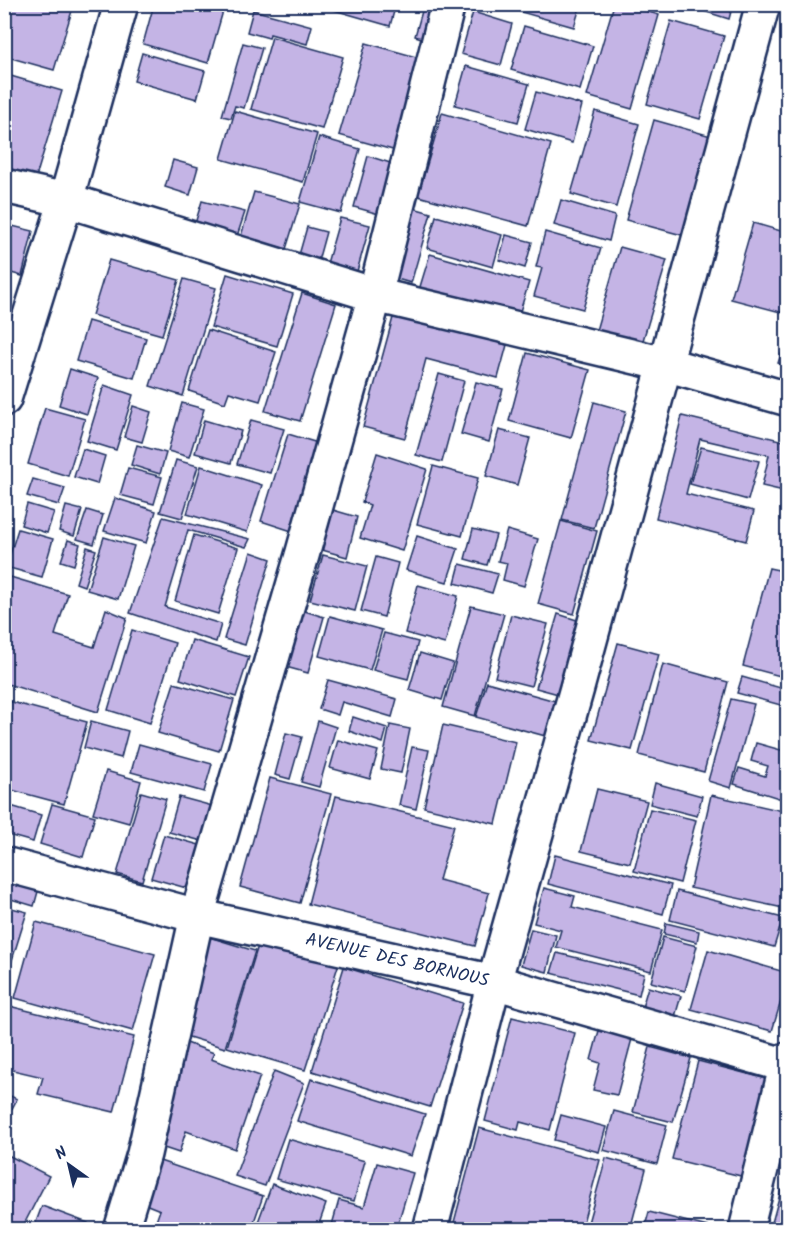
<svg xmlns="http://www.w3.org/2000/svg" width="792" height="1234" viewBox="0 0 792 1234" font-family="Kalam,sans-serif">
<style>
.building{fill:#c4b4e5;stroke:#1b2f5e;stroke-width:1.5}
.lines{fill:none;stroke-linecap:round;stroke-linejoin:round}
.minor-casing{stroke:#1b2f5e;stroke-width:38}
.minor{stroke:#fff;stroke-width:33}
.labels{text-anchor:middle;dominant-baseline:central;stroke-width:4.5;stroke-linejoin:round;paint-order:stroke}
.street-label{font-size:18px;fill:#1b2f5e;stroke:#fff}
</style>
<rect width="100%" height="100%" fill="#fff"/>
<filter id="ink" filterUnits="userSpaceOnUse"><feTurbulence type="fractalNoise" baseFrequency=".0167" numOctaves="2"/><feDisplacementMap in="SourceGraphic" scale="12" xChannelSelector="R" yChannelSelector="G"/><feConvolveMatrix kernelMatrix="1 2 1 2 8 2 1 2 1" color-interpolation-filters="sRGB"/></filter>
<g filter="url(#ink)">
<g class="building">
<polygon points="4,4 74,4 54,70 4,56"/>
<polygon points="154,4 225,4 208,63 143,44"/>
<polygon points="313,4 396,4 390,26"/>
<polygon points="424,4 444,4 434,42 415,36"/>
<polygon points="493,4 581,4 574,27"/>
<polygon points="614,4 622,4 659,15 632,109 587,96"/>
<polygon points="681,4 733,4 729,19"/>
<polygon points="253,10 312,26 307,44 270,34 269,38 247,32"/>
<polygon points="473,12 512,24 501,65 461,54"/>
<polygon points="671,21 724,36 700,119 647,104"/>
<polygon points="524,26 593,46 580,90 511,70"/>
<polygon points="272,37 343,57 322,129 251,109"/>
<polygon points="243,43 262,48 244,108 235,106 231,118 222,116"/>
<polygon points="366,43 427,60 400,152 339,135"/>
<polygon points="142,53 205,71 197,99 134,81"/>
<polygon points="466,66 529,84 518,122 455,105"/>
<polygon points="4,74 62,91 33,187 4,179"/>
<polygon points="536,92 582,105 572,143 525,129"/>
<polygon points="235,111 317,134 303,182 221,159"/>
<polygon points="595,111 639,124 616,207 571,194"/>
<polygon points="442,113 551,144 528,226 418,196"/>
<polygon points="654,120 711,136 682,235 626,220"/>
<polygon points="319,137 360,149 341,213 300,202"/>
<polygon points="368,156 400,166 386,216 354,207"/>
<polygon points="173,160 198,167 190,195 165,187"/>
<polygon points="254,192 300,204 286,249 241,236"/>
<polygon points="561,200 615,216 609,241 554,225"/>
<polygon points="202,201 245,212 236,239 194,227"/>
<polygon points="410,207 431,213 411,283 390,277"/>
<polygon points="436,216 502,235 493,267 427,248"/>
<polygon points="340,218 370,225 354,282 324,274"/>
<polygon points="753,223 788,233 788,314 731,299"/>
<polygon points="4,224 33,231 22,276 4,271"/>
<polygon points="307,227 326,232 318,261 299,255"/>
<polygon points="545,232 601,248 583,309 534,296 542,268 536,267"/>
<polygon points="506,235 532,242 525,268 499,260"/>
<polygon points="620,247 667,260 641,347 595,334"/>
<polygon points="430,254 529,282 518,318 419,290"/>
<polygon points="109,260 179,280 162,335 92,315"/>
<polygon points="227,274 293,294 277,346 211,327"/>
<polygon points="184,279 216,288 183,396 150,386"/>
<polygon points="4,287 11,289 4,314"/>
<polygon points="302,293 336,304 300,421 265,411"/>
<polygon points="394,314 507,345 498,378 426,359 405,438 363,427"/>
<polygon points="88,321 146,338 134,378 76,361"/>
<polygon points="208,330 276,352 260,401 229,392 225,403 189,391"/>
<polygon points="787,337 788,338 788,367 778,363"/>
<polygon points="527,353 590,370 571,438 509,421"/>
<polygon points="70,369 98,378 87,414 59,405"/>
<polygon points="439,374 464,381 442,462 416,455"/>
<polygon points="476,382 503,389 489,442 461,434"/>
<polygon points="104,385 133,395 116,450 87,441"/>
<polygon points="594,402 626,411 594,528 562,520"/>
<polygon points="182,403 204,409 189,457 168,451"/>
<polygon points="133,406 151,412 142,442 124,437"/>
<polygon points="45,408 85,419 68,476 28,464"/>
<polygon points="682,416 788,442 788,476 784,491 762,486 769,455 700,439 686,494 754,511 746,541 656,518"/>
<polygon points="204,420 241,431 231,463 195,453"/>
<polygon points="251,420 284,429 270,473 237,464"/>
<polygon points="499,430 530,438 517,485 486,476"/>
<polygon points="288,434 328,446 301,534 261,521"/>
<polygon points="137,445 166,453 160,474 131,465"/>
<polygon points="701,447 759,461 748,500 690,484"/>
<polygon points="83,449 105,456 97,484 74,477"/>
<polygon points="377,453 427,469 402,551 360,538 370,505 362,502"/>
<polygon points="176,460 198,466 182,518 160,512"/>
<polygon points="201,466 262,485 247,532 187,514"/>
<polygon points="433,466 478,478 462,536 417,524"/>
<polygon points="128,468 162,477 154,504 120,495"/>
<polygon points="33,479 65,488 59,505 27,496"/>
<polygon points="115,498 156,511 146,543 104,531"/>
<polygon points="27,504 54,512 47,533 21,525"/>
<polygon points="66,506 82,510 74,536 59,531"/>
<polygon points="87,510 103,515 94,544 77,539"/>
<polygon points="333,510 357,517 347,557 322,550"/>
<polygon points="163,517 250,539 246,547 188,530 165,607 221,624 216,642 130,613"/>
<polygon points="561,521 597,531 574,614 538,604"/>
<polygon points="18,529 53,539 42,577 6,567"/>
<polygon points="473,529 496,535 487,565 465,559"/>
<polygon points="507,530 538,539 524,586 503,580 507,563 498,561"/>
<polygon points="194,535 238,548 218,614 175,601"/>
<polygon points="417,536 458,549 447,582 406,570"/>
<polygon points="104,537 134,546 118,599 87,590"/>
<polygon points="68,540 80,544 74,565 61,561"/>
<polygon points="87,547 96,550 84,586 76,583"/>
<polygon points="251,552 271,559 245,645 224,639"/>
<polygon points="323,555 367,566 355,611 310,600"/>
<polygon points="376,557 398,563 384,617 361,611"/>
<polygon points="460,564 498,574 492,593 455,583"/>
<polygon points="769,568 788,572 788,678 743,666"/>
<polygon points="7,576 68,594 55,635 94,647 106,609 127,618 98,712 4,683 4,583"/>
<polygon points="418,585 458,596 445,644 405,633"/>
<polygon points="471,606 504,614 475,716 443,707"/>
<polygon points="298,609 324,617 308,673 282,666"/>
<polygon points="558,614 583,622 562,695 536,688"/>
<polygon points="511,615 548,624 531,686 495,677"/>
<polygon points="330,616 382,630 370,670 319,656"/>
<polygon points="132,630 175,643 150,723 108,710"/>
<polygon points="384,633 418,642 408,679 373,670"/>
<polygon points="192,640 249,657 236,697 180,679"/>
<polygon points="618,643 659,654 632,750 591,740"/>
<polygon points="420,653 453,663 442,700 409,690"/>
<polygon points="663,664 728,682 704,772 639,755"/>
<polygon points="742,677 788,690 788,707 737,693"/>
<polygon points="328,680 397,699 392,717 342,702 338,715 319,709"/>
<polygon points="487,682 559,702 549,737 476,717"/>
<polygon points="174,683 234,700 219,751 158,733"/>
<polygon points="731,699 754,704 731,788 708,781"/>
<polygon points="4,700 87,722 64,804 4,788"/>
<polygon points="353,717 387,728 383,743 349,731"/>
<polygon points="91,721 128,731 121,758 84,748"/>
<polygon points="318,721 336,727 319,787 301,782"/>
<polygon points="390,725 410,729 401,773 381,769"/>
<polygon points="443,725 516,742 496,824 424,807"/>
<polygon points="286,733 302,737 290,779 275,775"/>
<polygon points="338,740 378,751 370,779 330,768"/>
<polygon points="756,743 788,752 788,791 785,800 734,784 739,768 765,776 768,766 751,761"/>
<polygon points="139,744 212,764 204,792 131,772"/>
<polygon points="412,747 429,750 416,809 399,805"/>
<polygon points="106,771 141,781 129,823 93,813"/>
<polygon points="270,778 331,794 300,903 240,887"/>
<polygon points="655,783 702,796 697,816 650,804"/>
<polygon points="597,789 647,801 630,863 581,851"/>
<polygon points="141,792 166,799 142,881 117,874"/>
<polygon points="711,795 788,812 788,909 690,888"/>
<polygon points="336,796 454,825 439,880 489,893 475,946 308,904"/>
<polygon points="179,797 220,808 209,843 169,832"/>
<polygon points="4,804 41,815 33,842 4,834"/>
<polygon points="52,804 95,816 83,857 40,844"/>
<polygon points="650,809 696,820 680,883 634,871"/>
<polygon points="164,835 203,846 190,889 151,878"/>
<polygon points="555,855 671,885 663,914 548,884"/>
<polygon points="4,876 42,877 34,906 4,897"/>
<polygon points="544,888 575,896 572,907 662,930 651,971 556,947 561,930 534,923"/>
<polygon points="677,891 783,918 774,947 670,920"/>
<polygon points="4,906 27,912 4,986"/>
<polygon points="36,922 155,954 133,1031 15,998"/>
<polygon points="666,923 699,931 697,942 664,934"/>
<polygon points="531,929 556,935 547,972 521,965"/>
<polygon points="209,937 255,951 225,1048 179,1034"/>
<polygon points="663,937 697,946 685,991 651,982"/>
<polygon points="260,939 339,963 305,1070 227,1047"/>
<polygon points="708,950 788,973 788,978 772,1031 691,1009"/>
<polygon points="557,953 644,974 639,995 551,973"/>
<polygon points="344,967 463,1003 430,1107 312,1071"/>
<polygon points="648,987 681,996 674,1020 641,1011"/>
<polygon points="5,1005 134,1037 114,1112 38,1094 43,1077 4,1068"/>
<polygon points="512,1017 575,1033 550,1130 520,1122 518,1130 485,1121"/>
<polygon points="600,1027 633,1035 617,1095 593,1090 600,1063 591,1060"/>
<polygon points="184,1042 214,1053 211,1059 260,1076 235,1149 186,1131 179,1153 149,1143"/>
<polygon points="650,1047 691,1058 673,1122 633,1112"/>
<polygon points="698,1061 767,1079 741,1176 672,1159"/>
<polygon points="274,1071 304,1083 265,1186 235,1176"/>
<polygon points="311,1079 425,1114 411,1156 297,1121"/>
<polygon points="4,1093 17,1099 4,1124"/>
<polygon points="614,1111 667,1125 657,1164 603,1150"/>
<polygon points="561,1115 606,1127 599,1152 554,1140"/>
<polygon points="479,1128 600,1160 581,1230 466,1230 453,1226"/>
<polygon points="288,1139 365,1161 354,1201 276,1179"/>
<polygon points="4,1153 49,1176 21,1230 4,1230"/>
<polygon points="606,1158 646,1169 630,1230 586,1230"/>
<polygon points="154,1159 263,1196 251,1230 153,1230 160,1210 140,1202"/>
<polygon points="377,1163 413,1173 396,1230 348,1230 332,1225 339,1200 364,1207"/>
<polygon points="272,1184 326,1204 317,1230 255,1230"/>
<polygon points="781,1190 788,1192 788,1230 770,1230"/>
<polygon points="42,1206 88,1223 86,1230 33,1230"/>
<polygon points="649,1212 708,1227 707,1230 644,1230"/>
</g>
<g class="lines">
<g class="minor-casing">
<g id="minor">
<polyline points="4,186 66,200 375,295 665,364 788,399"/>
<polyline points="4,399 66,200 121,4"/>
<polyline points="4,864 197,916 494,982 788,1066"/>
<polyline points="121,1230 144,1154 197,916 303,552 375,295 448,4"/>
<polyline points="430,1230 494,982 577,688 763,4"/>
<polyline points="746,1230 788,1059"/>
</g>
</g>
<use href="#minor" class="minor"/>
</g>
</g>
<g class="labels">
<g class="street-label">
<text transform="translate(397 961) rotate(13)">AVENUE DES BORNOUS</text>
</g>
</g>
<rect width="792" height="1234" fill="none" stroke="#fff" stroke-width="24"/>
<rect x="12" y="12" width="768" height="1210" fill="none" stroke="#1b2f5e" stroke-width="2" filter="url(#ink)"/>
<g transform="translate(69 1165) rotate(326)" stroke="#ffffff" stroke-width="4.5" paint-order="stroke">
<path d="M0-4.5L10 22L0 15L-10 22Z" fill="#1b2f5e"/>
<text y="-9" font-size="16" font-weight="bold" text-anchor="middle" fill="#1b2f5e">N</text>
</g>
</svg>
